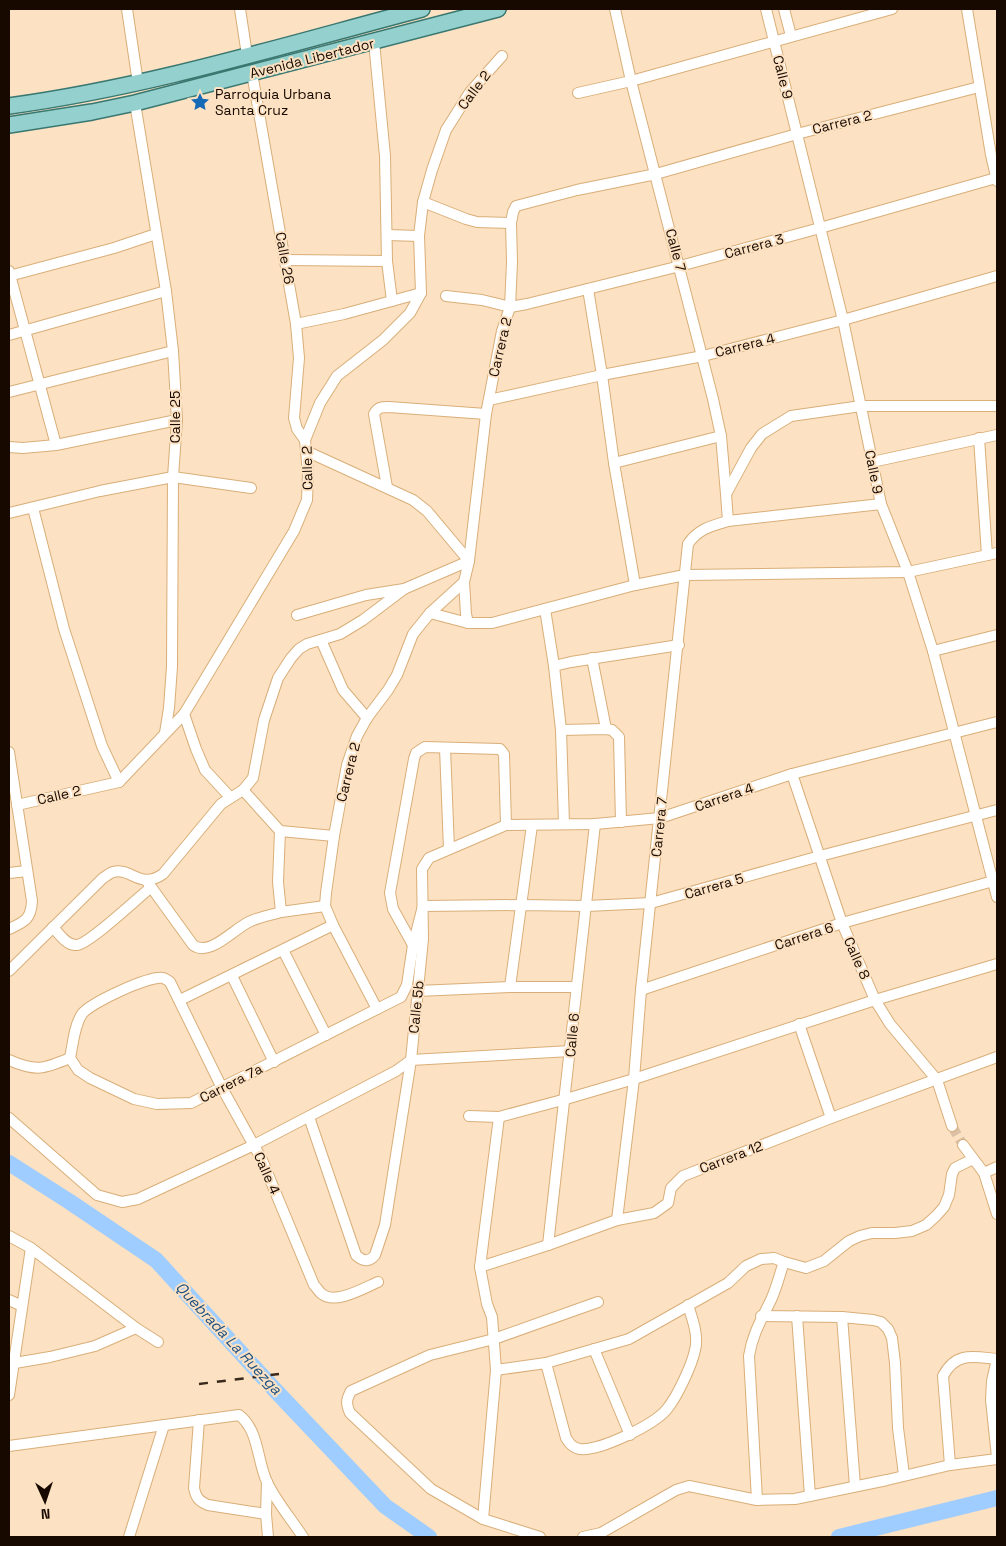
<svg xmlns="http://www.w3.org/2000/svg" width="1006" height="1546" viewBox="0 0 1006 1546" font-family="'Space Grotesk',sans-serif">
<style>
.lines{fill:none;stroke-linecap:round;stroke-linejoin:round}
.river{stroke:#a0cdff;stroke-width:16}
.street-tunnel{stroke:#dac1a5;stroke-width:10;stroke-dasharray:10 5;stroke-linecap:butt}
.street-casing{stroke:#d9ae79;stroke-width:12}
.primary-casing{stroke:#3a7771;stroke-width:18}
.street{stroke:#fff;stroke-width:10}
.primary{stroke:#94d1ce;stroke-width:15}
.rail{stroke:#3a291d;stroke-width:2.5;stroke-dasharray:9 9;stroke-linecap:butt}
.labels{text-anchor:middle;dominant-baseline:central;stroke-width:4;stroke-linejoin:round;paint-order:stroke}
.street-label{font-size:14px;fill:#180900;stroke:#fce2c2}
.poi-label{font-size:14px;fill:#180900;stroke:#fce2c2;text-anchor:start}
.water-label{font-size:15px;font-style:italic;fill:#1c5084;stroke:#fce2c2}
</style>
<rect width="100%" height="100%" fill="#fce2c2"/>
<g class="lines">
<g class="river">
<polyline points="9,1163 70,1202 156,1260 274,1389 385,1506 429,1537"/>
<polyline points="839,1537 997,1498"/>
</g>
<polyline class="street-tunnel" points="952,1126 963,1145"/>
<g class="street-casing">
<g id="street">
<polyline points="127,9 138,83"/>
<polyline points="240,9 247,55"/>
<polyline points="615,9 631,81 713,399 721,436 726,494"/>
<polyline points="766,9 843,320 881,504 908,572 933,651 997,897"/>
<polyline points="784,9 791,36"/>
<polyline points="967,9 991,155 997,181"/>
<polyline points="374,42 385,156 387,261 392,301"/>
<polyline points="252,73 296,324 299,358 294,418 297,429 305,440"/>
<polyline points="578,93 631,81 892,9"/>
<polyline points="135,103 166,291 173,351 177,420 173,477 172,667 169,708 165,733"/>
<polyline points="423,202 466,219 477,222 511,223"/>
<polyline points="387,235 419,236"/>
<polyline points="285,260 387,261"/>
<polyline points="9,271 56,445"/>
<polyline points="9,276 114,248 156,234"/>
<polyline points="588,289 602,375 614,463 635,585"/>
<polyline points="446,296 482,300 510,307 527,304 680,266 820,228 996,178"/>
<polyline points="296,324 344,314 421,293"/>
<polyline points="9,335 166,291"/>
<polyline points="9,392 173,351"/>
<polyline points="489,400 602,375 703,356 843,320 997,276"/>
<polyline points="979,438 987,555"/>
<polyline points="9,447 23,448 56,445 177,420"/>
<polyline points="872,462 997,435"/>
<polyline points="614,463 721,436"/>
<path d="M387 487 374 414C378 407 381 407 389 407L486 414"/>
<polyline points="33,508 64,629 102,746 119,782"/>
<polyline points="9,513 100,491 173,477 251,488"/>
<polyline points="728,521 726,494 751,448 762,434 791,416 861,406 997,406"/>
<polyline points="464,582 466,614 468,623"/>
<polyline points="545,609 554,666"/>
<polyline points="430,613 468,623 492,623 635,585 685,575 908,572 997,553"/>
<polyline points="297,615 366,595 404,589 469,561 427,511 413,500 306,451"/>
<polyline points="321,640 343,690 367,718"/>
<polyline points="933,651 997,635"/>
<polyline points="592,658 606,729"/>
<polyline points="184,714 196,749 205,770 230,797"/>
<polyline points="561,730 606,729 612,730 619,737 621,822"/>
<polyline points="445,748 449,849"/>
<path d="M9 752 32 901C31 920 24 922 9 929"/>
<polyline points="792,774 842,923 875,1000 890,1024 937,1080 952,1126"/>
<polyline points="243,790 280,831"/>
<polyline points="17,805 119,782 184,714 294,531 307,500 308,473 305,440 320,403 337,376 383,340 410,313 421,293 419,236 423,202 432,170 446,130 470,92 502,56"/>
<polyline points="564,823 561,730 554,666 571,662 679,645"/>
<polyline points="9,873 27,871"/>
<path d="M146 880 193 945C210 958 235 927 251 921 260 917 271 915 281 912"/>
<polyline points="325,906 281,912 278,882 280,831 334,836"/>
<path d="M53 927C59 934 67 946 77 945 89 944 138 898 150 888"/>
<polyline points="413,945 393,909 390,893 414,759 416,753 425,747 500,749 504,754 506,825"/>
<polyline points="283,950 326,1035"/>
<path d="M9 971 103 878C106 876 110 873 113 872 131 867 140 890 163 874L221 804 243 790 253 778 264 720 278 678 291 658 299 649 307 644 340 634 363 620 404 589"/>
<polyline points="232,976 274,1062"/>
<polyline points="510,987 532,825"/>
<polyline points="641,990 842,923 997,880"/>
<polyline points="417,991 510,987 576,987"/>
<polyline points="180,1000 333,925"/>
<polyline points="377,1009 333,925 325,906 326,893 334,836 347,765 357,736 367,718 388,690 397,675 413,634 430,613 464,582 469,561 486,414 502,331 510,307 512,262 511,223 513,212 516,206 577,190 656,174 797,134 979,87"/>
<polyline points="799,1024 831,1118"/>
<path d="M9 1060C36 1072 44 1069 70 1058"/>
<polyline points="469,1116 499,1117 566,1099 634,1079 875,1000 997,964"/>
<path d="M309 1117 356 1255C362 1261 369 1263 375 1255L385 1225 411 1060 423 939 422 869 429 858 506 825 595 824 660 818 792 774 997 722"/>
<polyline points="499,1117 480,1267 487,1304 492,1317 496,1370 546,1363 629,1339 728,1283 746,1266 761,1259 774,1258 784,1262 806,1268 824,1261 849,1241 860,1236 872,1233 895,1233 912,1231 926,1225 936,1216 944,1207 949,1195 952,1174 955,1168 973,1159"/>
<polyline points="9,1118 97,1195 122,1202 138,1199 254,1145 396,1071 411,1060 571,1051"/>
<polyline points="963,1145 984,1173"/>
<polyline points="997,1167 984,1173 997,1214"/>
<path d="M617 1220 634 1079 641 990 688 544C698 529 711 526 728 521L881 504"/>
<polyline points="9,1236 31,1248 136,1328 95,1346 50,1357 9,1364"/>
<polyline points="548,1245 595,824"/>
<polyline points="480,1267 548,1245 617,1220 654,1213 668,1203 671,1188 683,1176 831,1118 997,1057"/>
<path d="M378 1282C364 1288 335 1305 322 1294 319 1292 317 1288 314 1285L262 1160 222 1088 170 982C169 981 164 978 163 978 150 975 90 1003 82 1014 74 1026 73 1044 70 1058L78 1070 90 1078 134 1099 157 1104 191 1103 377 1009 401 997 407 985 413 945 423 906 521 905 587 906 651 903 820 856 997 810"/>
<polyline points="9,1300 22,1306"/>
<polyline points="761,1316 842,1317 873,1320 881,1322 888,1329 892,1338 895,1363 898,1428 904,1475"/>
<polyline points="797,1316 810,1496"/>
<polyline points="842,1317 855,1486"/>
<polyline points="136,1328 158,1342"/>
<polyline points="594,1349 630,1435"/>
<polyline points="997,1359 992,1381 991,1400 997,1457"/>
<path d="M546 1363 566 1438C570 1444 573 1448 580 1449 600 1451 654 1425 667 1409 677 1397 692 1365 695 1350 699 1336 692 1318 688 1305"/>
<polyline points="9,1395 31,1248"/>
<path d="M199 1420 194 1488C196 1498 199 1501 208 1505L266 1514"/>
<path d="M9 1446 239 1415C259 1430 257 1461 267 1482 275 1500 292 1520 303 1537"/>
<path d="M950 1465 943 1376C956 1351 974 1357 997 1359"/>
<polyline points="267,1482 266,1514 268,1537"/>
<path d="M757 1500 749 1356C752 1336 760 1322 769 1304 776 1291 779 1276 784 1262"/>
<polyline points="483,1519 496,1370"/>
<polyline points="129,1537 164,1425"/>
<path d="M540 1537 483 1519 431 1489 350 1413C346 1404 346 1400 351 1391L430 1355 494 1339 598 1302"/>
<polyline points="583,1537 601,1533 676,1490 689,1486 757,1500 795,1499 887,1480 950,1465 997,1459"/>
</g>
</g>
<g class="primary-casing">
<g id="primary">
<path d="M9 106C149 87 285 45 422 9"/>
<polyline points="9,125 92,112 135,103 498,9"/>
</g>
</g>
<use href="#street" class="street"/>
<use href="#primary" class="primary"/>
<polyline class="rail" points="199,1384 279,1374"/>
</g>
<defs>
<g id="sight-bare" transform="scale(1.5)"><path d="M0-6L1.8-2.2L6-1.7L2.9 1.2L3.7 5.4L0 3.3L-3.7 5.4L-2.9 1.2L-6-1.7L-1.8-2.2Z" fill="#156ab8" stroke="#fce2c2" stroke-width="2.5" paint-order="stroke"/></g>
</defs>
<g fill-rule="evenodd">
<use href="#sight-bare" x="200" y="102"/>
</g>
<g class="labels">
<g class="street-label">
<text transform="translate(312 58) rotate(-14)">Avenida Libertador</text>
<text transform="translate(783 77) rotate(76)">Calle 9</text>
<text transform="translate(474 90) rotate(-53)">Calle 2</text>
<text transform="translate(842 122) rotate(-14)">Carrera 2</text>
<text transform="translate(754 246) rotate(-15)">Carrera 3</text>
<text transform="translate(676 250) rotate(75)">Calle 7</text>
<text transform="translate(285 258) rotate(80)">Calle 26</text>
<text transform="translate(745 345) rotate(-14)">Carrera 4</text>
<text transform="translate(500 347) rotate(-77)">Carrera 2</text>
<text transform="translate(175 417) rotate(-90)">Calle 25</text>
<text transform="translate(307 468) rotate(-91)">Calle 2</text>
<text transform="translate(874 472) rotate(79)">Calle 9</text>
<text transform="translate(348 772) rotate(-76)">Carrera 2</text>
<text transform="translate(59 795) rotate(-13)">Calle 2</text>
<text transform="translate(724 797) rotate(-19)">Carrera 4</text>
<text transform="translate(659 827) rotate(-84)">Carrera 7</text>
<text transform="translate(714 886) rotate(-16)">Carrera 5</text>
<text transform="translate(804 936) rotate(-18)">Carrera 6</text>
<text transform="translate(857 958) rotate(66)">Calle 8</text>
<text transform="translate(416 1007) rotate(-84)">Calle 5b</text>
<text transform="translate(572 1035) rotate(-85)">Calle 6</text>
<text transform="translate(231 1083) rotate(-27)">Carrera 7a</text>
<text transform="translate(731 1157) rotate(-21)">Carrera 12</text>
<text transform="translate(267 1173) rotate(66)">Calle 4</text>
</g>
<g class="poi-label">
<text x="215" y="94">Parroquia Urbana<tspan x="215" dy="16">Santa Cruz</tspan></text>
</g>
<g class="water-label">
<text transform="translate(229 1338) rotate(47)">Quebrada La Ruezga</text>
</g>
</g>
<rect width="1006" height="1546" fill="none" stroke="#180900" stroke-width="20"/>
<g transform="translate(45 1501) rotate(177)" stroke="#fce2c2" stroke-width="4" paint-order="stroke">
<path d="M0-4L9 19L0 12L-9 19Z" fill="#180900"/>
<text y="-8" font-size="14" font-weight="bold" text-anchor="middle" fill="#180900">N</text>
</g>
</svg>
